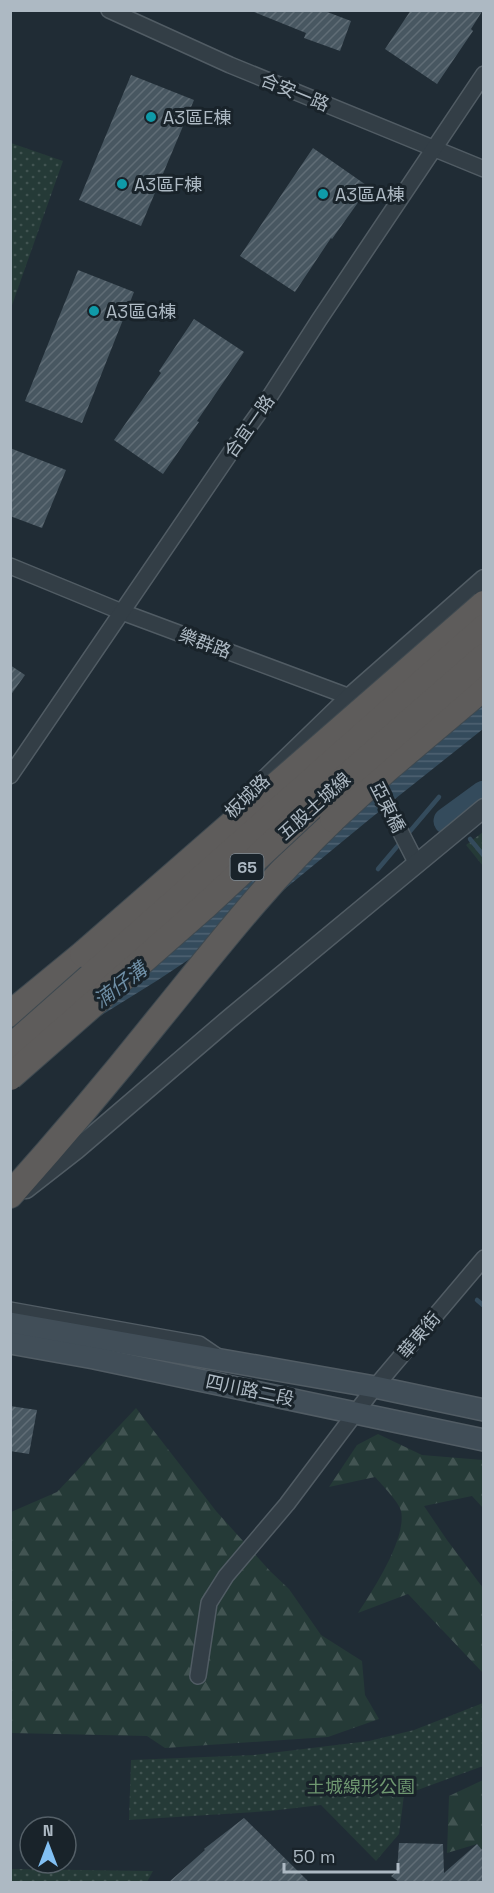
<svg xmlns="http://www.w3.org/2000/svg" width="494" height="1893" viewBox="0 0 494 1893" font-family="'Space Grotesk','Noto Sans TC',sans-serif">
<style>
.forest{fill:url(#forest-firs)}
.park{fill:url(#park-dots)}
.water{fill:url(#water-rules)}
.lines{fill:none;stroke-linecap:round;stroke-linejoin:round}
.stream{stroke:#344b5c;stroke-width:4.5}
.river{stroke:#344b5c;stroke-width:27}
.building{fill:url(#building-hatch)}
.minor-casing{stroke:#515c64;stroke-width:18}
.tertiary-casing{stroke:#515c64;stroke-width:21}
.secondary-casing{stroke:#515c64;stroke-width:24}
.trunk-casing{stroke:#3e4950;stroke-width:28}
.minor{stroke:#333e46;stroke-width:15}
.tertiary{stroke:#333e46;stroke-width:18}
.secondary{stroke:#414e58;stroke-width:21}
.trunk{stroke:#5e5c5b;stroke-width:26}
.trunk-bridge-casing{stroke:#3e4950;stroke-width:28;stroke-linecap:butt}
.trunk-bridge{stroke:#5e5c5b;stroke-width:26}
.culture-dot{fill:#0f9aa8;stroke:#19232a;stroke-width:2}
.labels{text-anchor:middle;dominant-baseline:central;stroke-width:6;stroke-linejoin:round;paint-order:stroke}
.shield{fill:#19232a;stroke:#818c95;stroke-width:1.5}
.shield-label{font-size:16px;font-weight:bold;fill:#adb9c3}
.street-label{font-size:18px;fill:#adb9c3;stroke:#19232a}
.poi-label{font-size:18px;fill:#adb9c3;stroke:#19232a;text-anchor:start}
.park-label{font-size:18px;fill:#6e9770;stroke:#19232a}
.water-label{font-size:20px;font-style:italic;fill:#6f8fa6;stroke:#19232a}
</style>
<defs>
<pattern id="forest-firs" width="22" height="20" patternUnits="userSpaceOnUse" patternTransform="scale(1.5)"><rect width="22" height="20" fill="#253a37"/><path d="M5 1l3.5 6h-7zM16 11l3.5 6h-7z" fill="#425452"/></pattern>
<pattern id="park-dots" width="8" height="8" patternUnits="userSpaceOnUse" patternTransform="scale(1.5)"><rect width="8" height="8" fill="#253a37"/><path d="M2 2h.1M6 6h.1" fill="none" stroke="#425452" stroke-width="1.8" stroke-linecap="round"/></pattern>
<pattern id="water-rules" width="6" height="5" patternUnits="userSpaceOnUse" patternTransform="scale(1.5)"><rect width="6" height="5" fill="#344b5c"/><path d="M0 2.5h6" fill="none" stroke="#4f6372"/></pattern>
<pattern id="building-hatch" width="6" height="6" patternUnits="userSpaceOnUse" patternTransform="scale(1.5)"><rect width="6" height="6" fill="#485761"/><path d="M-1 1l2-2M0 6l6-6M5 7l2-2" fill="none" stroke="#606d76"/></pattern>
</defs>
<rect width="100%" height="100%" fill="#202c35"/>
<g class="forest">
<polygon points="136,1408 216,1511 270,1571 289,1589 321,1635 362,1661 365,1695 379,1719 328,1737 165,1748 147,1736 11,1733 11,1512 57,1492"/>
<path d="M378 1434 422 1455 483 1460V1508L472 1496 424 1506 447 1540 483 1588V1673L408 1594 358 1613C373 1590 407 1538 401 1511 399 1502 382 1485 375 1477L329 1487 357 1445Z"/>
<polygon points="483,1780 483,1851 477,1844 447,1853 449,1796"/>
</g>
<g class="park">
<polygon points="11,143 63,161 11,308"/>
<polygon points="483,832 483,866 466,845"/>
<polygon points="483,1703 483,1766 404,1795 399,1834 376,1861 321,1805 270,1811 129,1820 131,1760 254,1755 369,1741 414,1730"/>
<polygon points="11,1869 153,1871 147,1882 11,1882"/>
</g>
<polygon class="water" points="483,655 483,729 371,818 241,925 158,980 76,1031"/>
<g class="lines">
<g class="stream">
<polyline points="470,839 484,856"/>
<polyline points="378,869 439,797"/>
<polyline points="477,1300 484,1306"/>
</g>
<polyline class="river" points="447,821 484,794"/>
</g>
<g class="building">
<polygon points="249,10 322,10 351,21 340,51 304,38 306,33"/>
<polygon points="411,10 483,10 471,29 473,31 437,84 385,49"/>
<polygon points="131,75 194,100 141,226 79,200"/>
<polygon points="313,148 369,187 332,239 331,238 295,292 240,256"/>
<polygon points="78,270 134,292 82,423 25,401"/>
<polygon points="194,319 244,352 197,421 199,422 163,474 114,440 161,373 159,371"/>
<polygon points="10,448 66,470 42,528 10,516"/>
<polygon points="10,665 25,675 10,696"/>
<polygon points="10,1406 37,1410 29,1454 10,1451"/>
<polygon points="244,1818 309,1882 169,1882 205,1850 204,1849"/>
<polygon points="399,1843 443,1844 444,1873 477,1844 483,1851 483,1882 399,1882 391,1876 397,1871"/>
</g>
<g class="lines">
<g class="minor-casing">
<g id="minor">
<polyline points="109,10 230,65 484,169"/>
<polyline points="10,566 122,612 350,697 352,708"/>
<polyline points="10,776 235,446 263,407 319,320 484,74"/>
<polyline points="372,776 417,864"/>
<polyline points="10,1310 199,1344 218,1357"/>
<polyline points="198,1676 209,1603 226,1576 287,1504 375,1387 484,1258"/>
</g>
</g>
<g class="tertiary-casing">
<g id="tertiary">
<polyline points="253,791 350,697 484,579"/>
<polyline points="26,1189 76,1150 229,1019 484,808"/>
</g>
</g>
<g class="secondary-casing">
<g id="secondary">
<polyline points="10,1323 375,1387 484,1410"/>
<polyline points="10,1343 94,1358 484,1440"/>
</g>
</g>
<g class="trunk-casing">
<g id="trunk">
<polyline points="10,1014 83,954"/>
<path d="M10 1195C61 1138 110 1080 157 1021 214 951 267 882 333 819"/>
</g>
</g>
<use href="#minor" class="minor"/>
<use href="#tertiary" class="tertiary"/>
<use href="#secondary" class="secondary"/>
<use href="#trunk" class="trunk"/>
<g class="trunk-bridge-casing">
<g id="trunk-bridge">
<polyline points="333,819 387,769 484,687"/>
<polyline points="83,954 484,604"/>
<polyline points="10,1048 484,628"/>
<polyline points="10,1077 205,906 307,811 484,657"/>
</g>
</g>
<use href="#trunk-bridge" class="trunk-bridge"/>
</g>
<g class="culture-dot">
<circle cx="151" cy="117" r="6"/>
<circle cx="122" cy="184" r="6"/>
<circle cx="323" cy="194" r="6"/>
<circle cx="94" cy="311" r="6"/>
</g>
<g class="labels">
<rect class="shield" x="230.5" y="854" width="33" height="26" rx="4.5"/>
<g class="shield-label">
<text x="247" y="867">65</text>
</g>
<g class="street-label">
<text transform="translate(295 92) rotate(22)">合安一路</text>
<text transform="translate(249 426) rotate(-55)">合宜一路</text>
<text transform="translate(205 643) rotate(20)">樂群路</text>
<text transform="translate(247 796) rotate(-44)">板城路</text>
<text transform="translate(314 806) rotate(-42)">五股土城線</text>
<text transform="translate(388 807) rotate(63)">亞東橋</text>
<text transform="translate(419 1335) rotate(-50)">華東街</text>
<text transform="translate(250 1390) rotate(12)">四川路二段</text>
</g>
<g class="poi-label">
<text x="163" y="117">A3區E棟</text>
<text x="134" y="184">A3區F棟</text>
<text x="335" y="194">A3區A棟</text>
<text x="106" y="311">A3區G棟</text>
</g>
<g class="park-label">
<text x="361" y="1786">土城線形公園</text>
</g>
<g class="water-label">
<text transform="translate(120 985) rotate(-37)">湳仔溝</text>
</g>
</g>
<rect width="494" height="1893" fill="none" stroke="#adb9c3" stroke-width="24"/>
<g transform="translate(48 1845)"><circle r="28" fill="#19232a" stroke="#545f67" stroke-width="1.5"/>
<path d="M0-4.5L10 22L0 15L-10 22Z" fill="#82c0f3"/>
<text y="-9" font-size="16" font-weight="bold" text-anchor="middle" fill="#adb9c3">N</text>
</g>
<path d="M284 1863v9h114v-9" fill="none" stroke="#adb9c3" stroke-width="3"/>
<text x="293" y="1863" font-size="18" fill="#adb9c3" stroke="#19232a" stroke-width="4.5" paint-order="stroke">50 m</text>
</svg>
